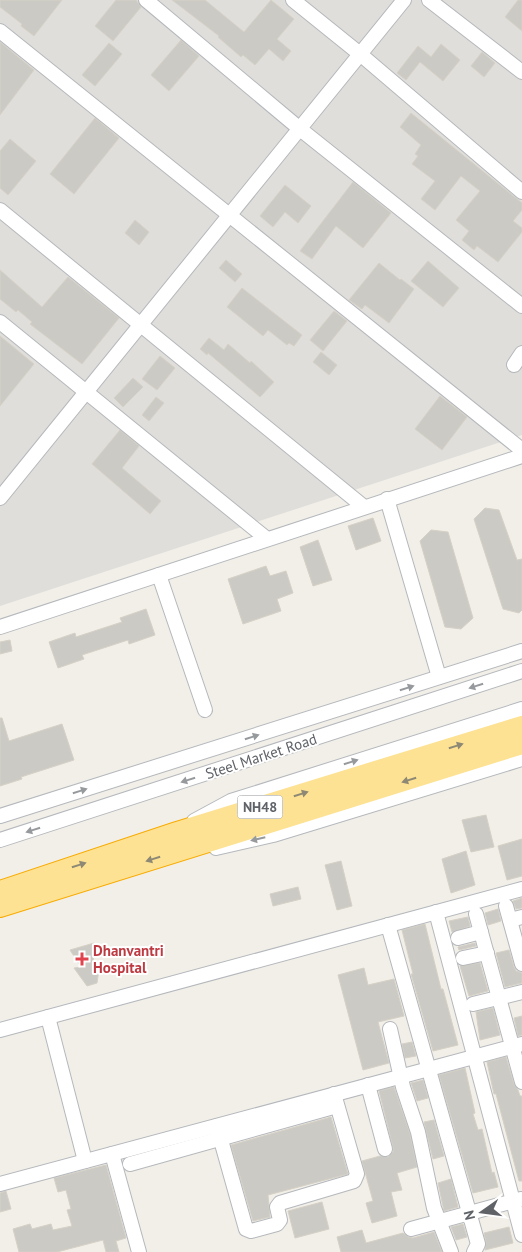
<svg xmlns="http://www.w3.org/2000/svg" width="522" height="1252" viewBox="0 0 522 1252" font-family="'PT Sans',sans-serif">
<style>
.industrial{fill:#e0deda}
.building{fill:#cccac5;stroke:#d6d1c6}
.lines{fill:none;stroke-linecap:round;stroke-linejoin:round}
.minor-casing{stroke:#b5b8bc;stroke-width:16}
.highway-casing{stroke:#f9ab00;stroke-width:22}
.minor{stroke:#fff;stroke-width:14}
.highway{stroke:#fde293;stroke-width:20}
.oneway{fill:#979a9d}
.oneway2{fill:#8e8975}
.health-dot{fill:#e0444e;stroke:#fff;stroke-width:2}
.labels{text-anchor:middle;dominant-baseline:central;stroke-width:4;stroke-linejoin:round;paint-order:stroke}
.shield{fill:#fff;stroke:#8f9295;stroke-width:1}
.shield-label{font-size:14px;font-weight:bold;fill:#5f6368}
.street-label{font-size:15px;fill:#5f6368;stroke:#fff}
.health-label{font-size:15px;font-weight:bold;fill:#be3a42;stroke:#fff;text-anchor:start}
</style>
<rect width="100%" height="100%" fill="#f1efe8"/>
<polygon class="industrial" points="0,0 522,0 522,435 0,606"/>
<g class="building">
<polygon points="0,0 62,0 34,36 21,26 22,24 0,7"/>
<polygon points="116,0 136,0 141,7 113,41 95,26"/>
<polygon points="172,0 205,0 244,32 271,0 294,19 277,39 291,51 283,61 269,49 255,65 243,55 241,57 218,37 219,36"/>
<polygon points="518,0 522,0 522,31 505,17"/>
<polygon points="181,40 199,56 169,91 151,75"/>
<polygon points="0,42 34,70 0,115"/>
<polygon points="109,43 122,54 95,86 82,75"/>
<polygon points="441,44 460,60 443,81 420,62 406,80 397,73 418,46 431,57"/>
<polygon points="482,52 495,63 484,77 471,66"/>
<polygon points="411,113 522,203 522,210 513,221 522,228 522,232 498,262 477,246 474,250 462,240 469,231 456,220 480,191 461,176 435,210 421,199 435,181 412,164 418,156 415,154 421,145 400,127"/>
<polygon points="95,118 119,138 74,194 50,174"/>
<polygon points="10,139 36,161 8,195 0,188 0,151"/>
<polygon points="353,182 391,213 363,248 336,226 312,259 300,251"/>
<polygon points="285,185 311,206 298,223 285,212 273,227 260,216"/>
<polygon points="135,220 149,232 139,245 125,233"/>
<polygon points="226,260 242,274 235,282 219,268"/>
<polygon points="428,261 459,288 443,307 411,281"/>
<polygon points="379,263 400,280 401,279 414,289 389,323 365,305 362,309 349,300"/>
<polygon points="0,270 42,307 68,277 119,318 82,364 30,324 32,322 18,310 16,312 0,299"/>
<polygon points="242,288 302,335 294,346 289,343 287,345 268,330 263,336 227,307"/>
<polygon points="334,311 347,321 323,351 310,340"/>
<polygon points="0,336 34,364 0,406"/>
<polygon points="209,338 224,350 228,344 250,363 251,361 274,382 260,397 208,353 207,355 200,349"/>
<polygon points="321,352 337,365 329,375 313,362"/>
<polygon points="160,356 175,368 157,390 142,379"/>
<polygon points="133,378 143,387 123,407 114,398"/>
<polygon points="440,396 467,417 442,450 415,429"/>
<polygon points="156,397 164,403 149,421 142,415"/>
<polygon points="120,430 139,446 122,468 161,501 150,514 92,464"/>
<polygon points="485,508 499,510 517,560 522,559 522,610 519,613 503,609 474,519"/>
<polygon points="373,518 381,541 356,550 348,526"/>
<polygon points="431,530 448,532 473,618 461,629 445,627 420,541"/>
<polygon points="318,540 332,580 313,586 300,547"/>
<polygon points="266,566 270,576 286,571 293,593 277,599 281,611 243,624 228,579"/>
<polygon points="146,609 155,635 129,644 128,640 82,655 84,659 58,668 49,642 75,633 76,637 122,622 120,618"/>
<polygon points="10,640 12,651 0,654 0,642"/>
<polygon points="0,718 2,718 9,741 62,724 74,760 21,777 22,779 0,786"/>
<polygon points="486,815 494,847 471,852 462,820"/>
<polygon points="522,839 522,876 507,880 498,846"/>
<polygon points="466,851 475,885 451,893 442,859"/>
<polygon points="341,861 352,906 337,910 325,865"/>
<polygon points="298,887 301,899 273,906 270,894"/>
<polygon points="522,898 522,908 516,909 513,901"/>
<polygon points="498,909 501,921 488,925 485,913"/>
<polygon points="468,917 470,926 452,932 449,921"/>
<polygon points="425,924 441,989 443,989 458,1045 433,1051 411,974 413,974 402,930"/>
<polygon points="94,943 93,965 100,963 97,983 87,986 74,968 81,967 70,950"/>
<polygon points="475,943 476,946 459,950 458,947"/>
<polygon points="509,950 514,967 516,971 522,973 522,983 505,987 496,953"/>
<polygon points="480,963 488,991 469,996 460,966"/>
<polygon points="364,968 368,985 394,979 404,1016 378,1022 389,1063 363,1070 338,975"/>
<polygon points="493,1008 500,1035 480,1040 476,1012"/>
<polygon points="522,1016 522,1035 518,1036 514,1018"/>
<polygon points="412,1042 416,1056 405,1058 402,1044"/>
<polygon points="506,1057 514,1084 518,1090 520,1096 522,1096 522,1181 519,1181 496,1094 494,1094 487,1062"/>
<polygon points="465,1068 475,1113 473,1114 478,1130 482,1129 492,1173 494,1172 498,1187 473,1193 439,1075"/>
<polygon points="423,1080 428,1098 417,1101 411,1083"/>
<polygon points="394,1087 410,1134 417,1167 397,1173 402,1190 391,1192 397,1216 372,1223 366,1203 373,1201 362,1161 380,1156 388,1157 393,1152 393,1147 379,1091"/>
<polygon points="331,1117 348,1174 268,1195 270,1217 253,1221 231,1145"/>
<polygon points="434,1120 444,1156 433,1159 424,1122"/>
<polygon points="106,1165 126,1238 116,1241 119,1252 106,1252 103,1240 57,1252 19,1252 13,1229 30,1224 32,1229 51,1224 53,1230 72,1226 67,1210 71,1209 66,1190 58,1192 54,1178"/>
<polygon points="451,1179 458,1207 444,1211 438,1183"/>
<polygon points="6,1191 11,1209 0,1212 0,1193"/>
<polygon points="322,1202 329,1229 295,1238 288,1211"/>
<polygon points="463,1224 467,1237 456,1240 451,1227"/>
<polygon points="509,1227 513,1243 485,1250 486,1242 484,1233"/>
<polygon points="362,1230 366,1243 403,1233 408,1237 413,1238 434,1232 442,1252 341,1252 337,1237"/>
</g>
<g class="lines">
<g class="minor-casing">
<g id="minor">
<polyline points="146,0 300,129 522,306"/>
<polyline points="293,0 360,54 522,192"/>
<polyline points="429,0 522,72"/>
<polyline points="0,31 522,450"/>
<polyline points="0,210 364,507"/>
<polyline points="0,322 267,539"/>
<polyline points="514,365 522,353"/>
<polyline points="0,498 404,0"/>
<polyline points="387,499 439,677"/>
<polyline points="159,575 205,710"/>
<polyline points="0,627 522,456"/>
<polyline points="0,816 522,651"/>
<polyline points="194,821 231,801 522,709"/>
<polyline points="0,840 522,671"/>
<polyline points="216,848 273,835 522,759"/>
<polyline points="506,906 522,964"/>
<polyline points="436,912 522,1235"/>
<polyline points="476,914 522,1082"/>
<polyline points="510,920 522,917"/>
<polyline points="388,925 478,1244 474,1252"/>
<polyline points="458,938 481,932"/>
<polyline points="463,958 487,953"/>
<polyline points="473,1004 522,992"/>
<polyline points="48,1017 85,1161"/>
<polyline points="390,1029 403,1087 418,1132 434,1208 451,1252"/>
<polyline points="0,1030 522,889"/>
<polyline points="368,1085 385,1149"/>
<polyline points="217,1126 246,1229 251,1231 277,1224 280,1220 277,1207 280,1203 354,1181 357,1174 334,1094"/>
<polyline points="112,1154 139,1252"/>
<polyline points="130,1164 337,1106"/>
<polyline points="0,1184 522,1044"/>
<polyline points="411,1229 521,1199"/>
</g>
</g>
<g class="highway-casing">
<g id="highway">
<polyline points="0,891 177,832 522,726"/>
<polyline points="0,907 522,744"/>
</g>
</g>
<use href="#minor" class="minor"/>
<use href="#highway" class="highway"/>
</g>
<defs><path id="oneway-solid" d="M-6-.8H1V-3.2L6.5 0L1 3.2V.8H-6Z" transform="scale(1.25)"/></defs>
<g class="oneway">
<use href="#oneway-solid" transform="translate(476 686) rotate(162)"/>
<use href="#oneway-solid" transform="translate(407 688) rotate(-18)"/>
<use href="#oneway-solid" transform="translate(252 737) rotate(-18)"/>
<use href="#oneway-solid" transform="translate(351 762) rotate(-17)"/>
<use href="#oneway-solid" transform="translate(188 780) rotate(162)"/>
<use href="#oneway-solid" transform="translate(80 791) rotate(-17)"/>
<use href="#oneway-solid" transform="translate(33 830) rotate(162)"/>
<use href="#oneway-solid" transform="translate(258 839) rotate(167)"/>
</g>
<g class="oneway2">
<use href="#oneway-solid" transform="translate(456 746) rotate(-17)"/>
<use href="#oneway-solid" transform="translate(409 780) rotate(163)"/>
<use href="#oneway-solid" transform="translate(301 794) rotate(-17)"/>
<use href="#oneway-solid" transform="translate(153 859) rotate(163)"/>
<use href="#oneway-solid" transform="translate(79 865) rotate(-18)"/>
</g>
<path class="health-dot" d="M79.5 951.5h5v5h5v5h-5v5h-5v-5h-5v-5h5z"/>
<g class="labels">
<rect class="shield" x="237.5" y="795.5" width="45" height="23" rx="4"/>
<g class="shield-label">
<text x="260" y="807">NH48</text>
</g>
<g class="street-label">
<text transform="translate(261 756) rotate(-18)">Steel Market Road</text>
</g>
<g class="health-label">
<text x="93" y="950">Dhanvantri<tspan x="93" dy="17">Hospital</tspan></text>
</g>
</g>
<g transform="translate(482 1212) rotate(256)" stroke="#ffffff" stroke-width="4" paint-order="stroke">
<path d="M0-4L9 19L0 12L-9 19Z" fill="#5f6368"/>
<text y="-8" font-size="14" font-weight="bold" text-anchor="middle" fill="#5f6368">N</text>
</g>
</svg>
